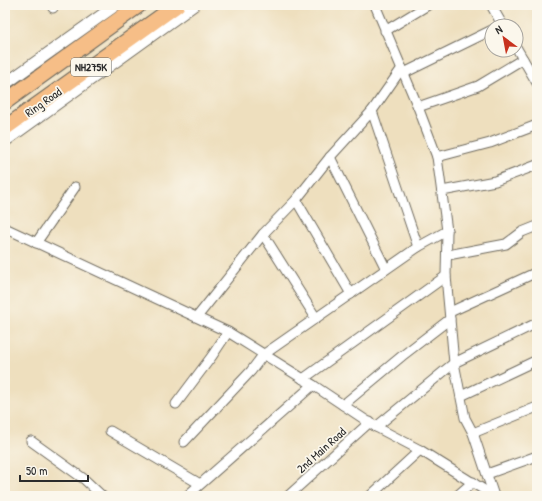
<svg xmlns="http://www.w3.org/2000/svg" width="542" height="501" viewBox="0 0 542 501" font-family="'Patrick Hand',sans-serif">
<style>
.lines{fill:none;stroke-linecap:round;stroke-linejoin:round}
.minor-casing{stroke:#6f6a5e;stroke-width:11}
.tertiary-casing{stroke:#6f6a5e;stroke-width:13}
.trunk-casing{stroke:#6f6a5e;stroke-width:17}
.minor{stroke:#fff;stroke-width:9}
.tertiary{stroke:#fff;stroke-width:11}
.trunk{stroke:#f6be87;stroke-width:15}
.labels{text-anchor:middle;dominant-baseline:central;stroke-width:3.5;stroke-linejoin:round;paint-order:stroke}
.shield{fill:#fbf7ec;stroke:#696865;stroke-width:1}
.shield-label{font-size:11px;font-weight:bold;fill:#2b2b2b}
.street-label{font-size:12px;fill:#2b2b2b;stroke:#fbf7ec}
</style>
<rect width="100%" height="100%" fill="#fbf7ec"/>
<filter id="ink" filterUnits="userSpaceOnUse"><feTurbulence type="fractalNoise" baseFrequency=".025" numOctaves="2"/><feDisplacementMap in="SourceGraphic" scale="8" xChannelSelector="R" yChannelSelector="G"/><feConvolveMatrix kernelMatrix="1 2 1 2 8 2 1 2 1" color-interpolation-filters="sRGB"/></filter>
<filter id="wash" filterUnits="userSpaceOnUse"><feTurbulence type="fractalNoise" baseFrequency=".012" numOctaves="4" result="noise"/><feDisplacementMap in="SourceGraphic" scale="16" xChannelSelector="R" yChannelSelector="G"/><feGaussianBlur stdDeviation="0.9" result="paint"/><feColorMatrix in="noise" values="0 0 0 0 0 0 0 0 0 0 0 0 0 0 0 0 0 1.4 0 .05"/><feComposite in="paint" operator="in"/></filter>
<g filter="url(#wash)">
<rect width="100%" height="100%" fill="#eedfbe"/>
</g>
<g filter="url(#ink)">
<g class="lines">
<g class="minor-casing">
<g id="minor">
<polyline points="51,5 53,8"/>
<polyline points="375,5 418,107 437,157 447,231 446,276 454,363 465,418 473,433 494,496"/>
<polyline points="491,5 503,26"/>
<polyline points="385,31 428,5"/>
<polyline points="516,47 537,83"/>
<polyline points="404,73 492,30"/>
<polyline points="418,107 478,86 523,59"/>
<polyline points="372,111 418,247"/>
<polyline points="330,157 386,269"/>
<polyline points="437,157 490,143 537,125"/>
<polyline points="442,191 495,181 537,165"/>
<polyline points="296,200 351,294"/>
<polyline points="5,228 228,332 313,385 376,427 420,450 494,496"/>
<polyline points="263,234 316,318"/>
<polyline points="36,243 75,187"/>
<polyline points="448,255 506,244 522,232 537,226"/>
<polyline points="450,312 537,272"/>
<polyline points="197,317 263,234 296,200 330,157 372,111 402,68"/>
<polyline points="303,379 446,276"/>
<polyline points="461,396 537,360"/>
<polyline points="176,404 212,356 228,332"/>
<polyline points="343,405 402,356 450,319"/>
<polyline points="376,427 454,363 537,323"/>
<polyline points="110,431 200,484"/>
<polyline points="473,433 537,407"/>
<polyline points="31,441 84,479 102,496"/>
<polyline points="184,442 251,371 263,355 418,247 447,231"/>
<polyline points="487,474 537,456"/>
<polyline points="187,496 313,385"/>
<polyline points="288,496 370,422"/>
<polyline points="370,496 420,450"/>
<polyline points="457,496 473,482"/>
</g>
</g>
<g class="tertiary-casing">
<g id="tertiary">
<polyline points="5,84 116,5"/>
<polyline points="5,141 194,5"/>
</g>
</g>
<g class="trunk-casing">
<g id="trunk">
<polyline points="5,102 139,5"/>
<polyline points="5,128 177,5"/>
</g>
</g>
<use href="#minor" class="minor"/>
<use href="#tertiary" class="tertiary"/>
<use href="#trunk" class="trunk"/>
</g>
</g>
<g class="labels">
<rect class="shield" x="71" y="58" width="40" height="18" rx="3"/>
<g class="shield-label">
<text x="91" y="67">NH275K</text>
</g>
<g class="street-label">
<text transform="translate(43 102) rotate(-35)">Ring Road</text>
<text transform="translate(321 450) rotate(-42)">2nd Main Road</text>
</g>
</g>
<rect width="542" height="501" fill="none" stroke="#fbf7ec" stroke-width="20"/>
<g transform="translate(504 38) rotate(328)"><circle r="19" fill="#fbf7ec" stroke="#a8a59f"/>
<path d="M0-3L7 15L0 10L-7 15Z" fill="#c8321e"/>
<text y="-6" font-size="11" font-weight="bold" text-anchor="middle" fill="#2b2b2b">N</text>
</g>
<path d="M20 475v6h68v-6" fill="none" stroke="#2b2b2b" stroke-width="2"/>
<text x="26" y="475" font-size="12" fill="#2b2b2b" stroke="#fbf7ec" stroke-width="3" paint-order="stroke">50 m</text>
</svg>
